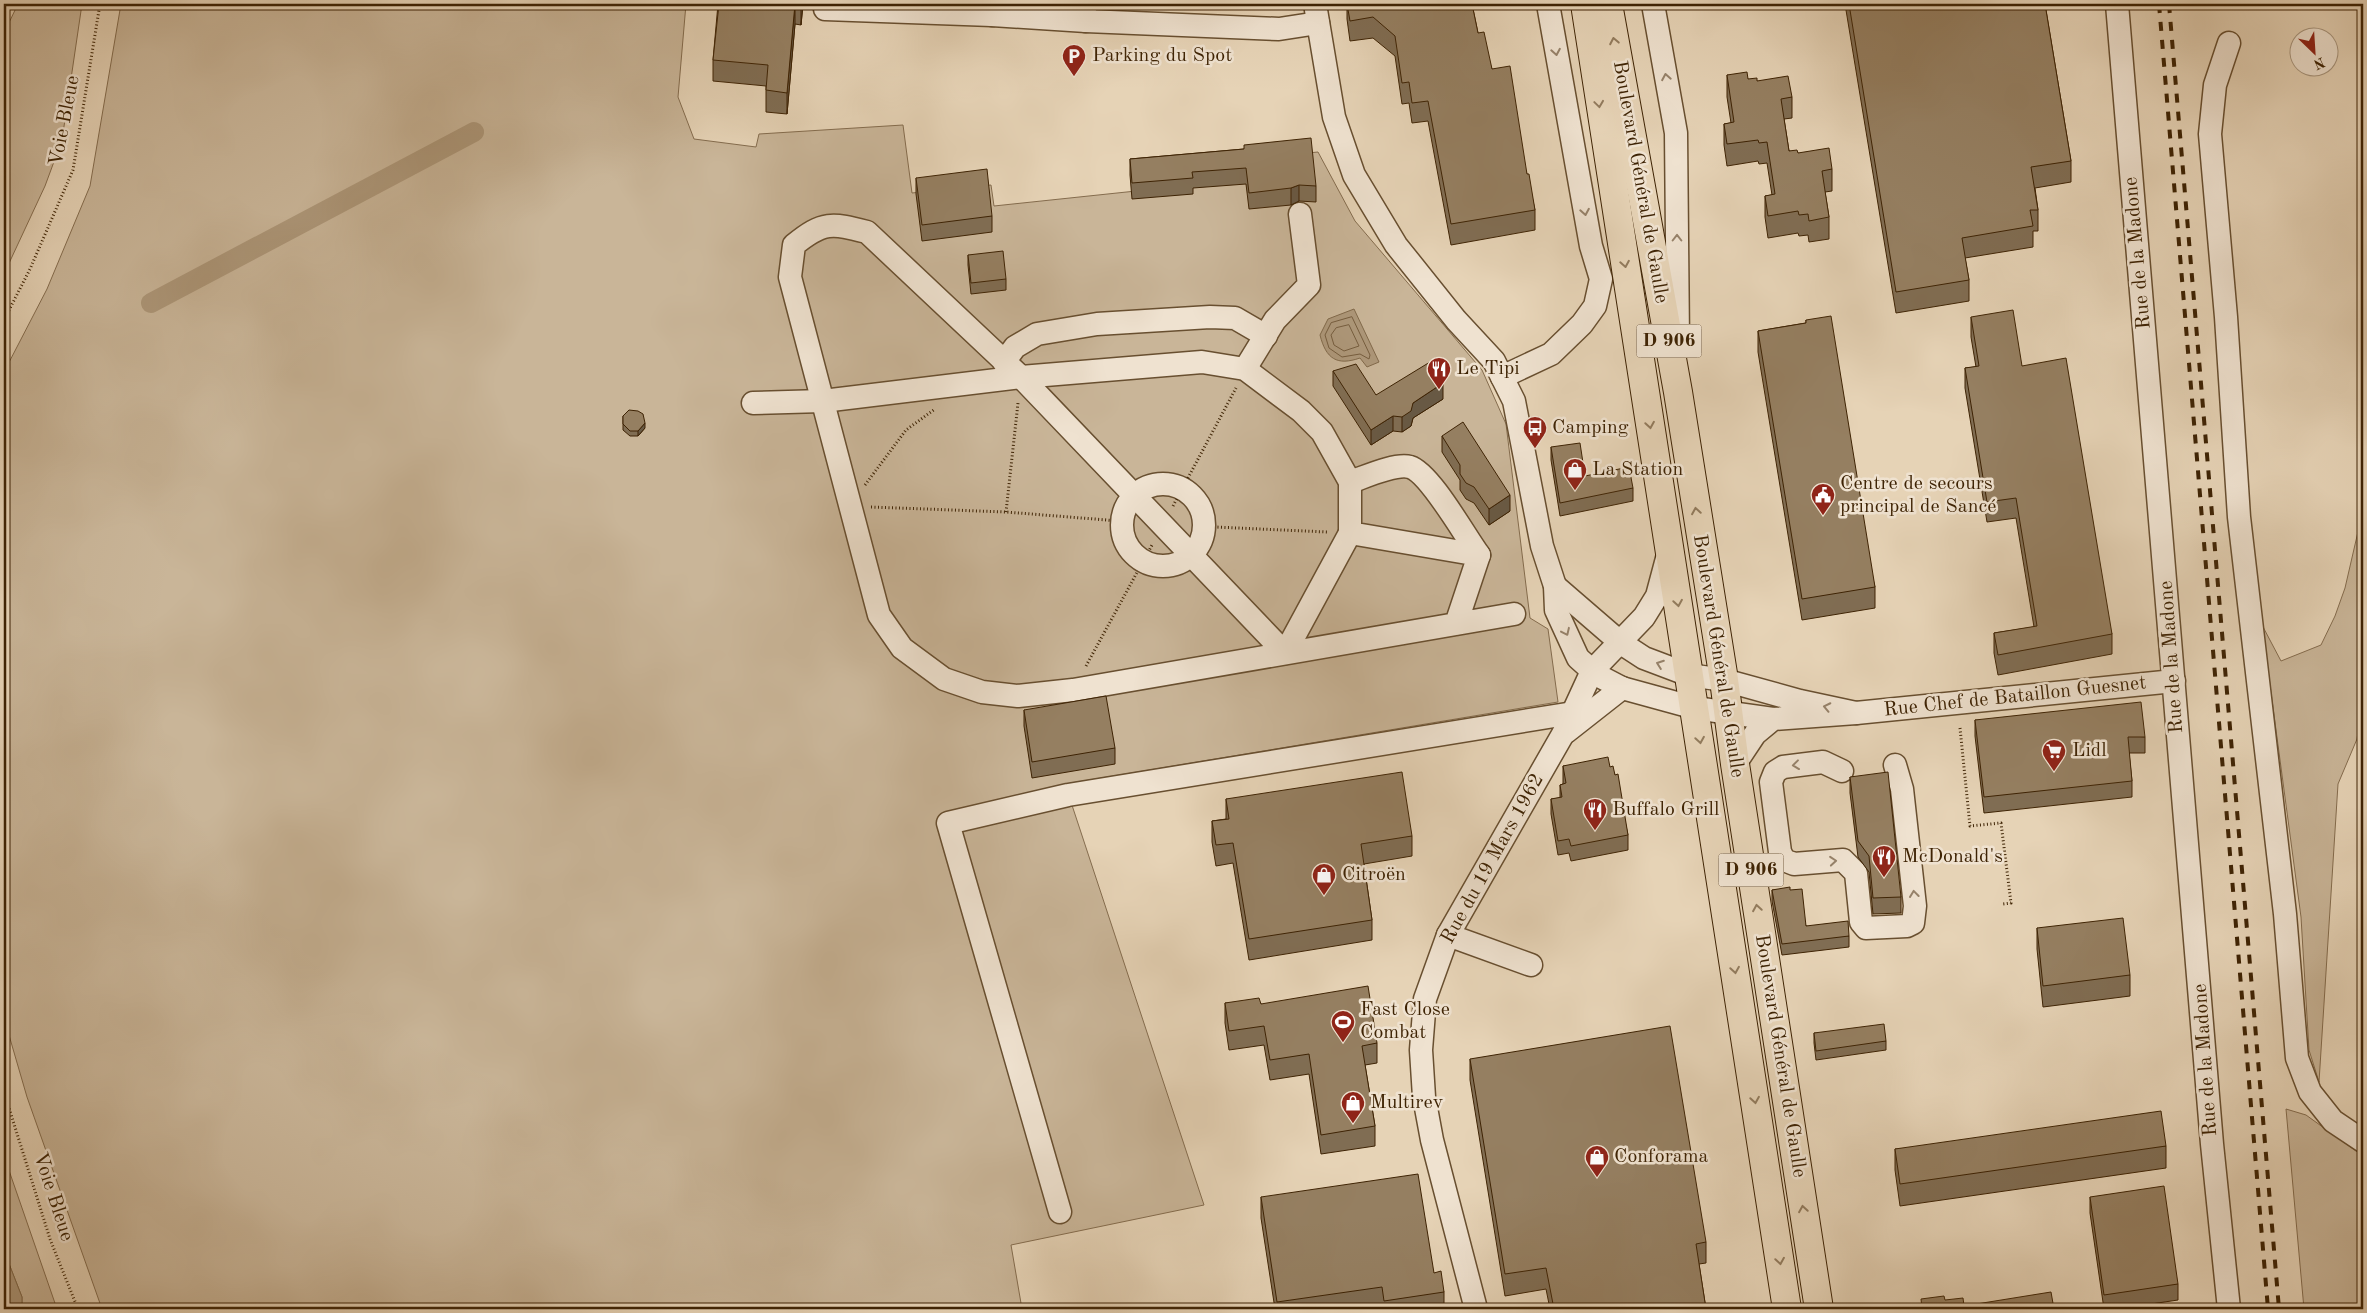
<svg xmlns="http://www.w3.org/2000/svg" width="2367" height="1313" viewBox="0 0 2367 1313" font-family="'Old Standard TT',serif">
<style>
.green{fill:#c9b598;stroke:#846c4e}
.water{fill:#ad9779;stroke:#81694a}
.lines{fill:none;stroke-linecap:round;stroke-linejoin:round}
.shore{stroke:#765d3e;stroke-width:1}
.canal{stroke:#ad9779;stroke-width:20}
.minor-casing{stroke:#684f30;stroke-width:25}
.major-casing{stroke:#3e2304;stroke-width:30}
.path{stroke:#3e2304;stroke-width:3;stroke-dasharray:1 2.5;stroke-linecap:butt}
.minor{stroke:#efe2d0;stroke-width:22}
.major{stroke:#e6d3b6;stroke-width:28}
.rail{stroke:#3e2304;stroke-width:4;stroke-dasharray:9 9;stroke-linecap:butt}
.wall{fill:#806d53;stroke:#3e2304}
.shaded-wall{fill:#685944;stroke:#3e2304}
.building{fill:#957f61;stroke:#3e2304}
.oneway{stroke:#927b5d}
.oneway2{stroke:#96826a}
.labels{text-anchor:middle;dominant-baseline:central;stroke-width:5;stroke-linejoin:round;paint-order:stroke}
.shield{fill:#efe2d0;stroke:#735c41;stroke-width:1}
.shield-label{font-size:19px;font-weight:bold;fill:#3e2304}
.poi-label{font-size:20px;fill:#3e2304;stroke:#efe2d0;text-anchor:start}
.street-label{font-size:20px;fill:#3e2304;stroke:#efe2d0}
</style>
<rect width="100%" height="100%" fill="#e6d3b6"/>
<filter id="stains"><feTurbulence type="fractalNoise" baseFrequency=".004" numOctaves="4"/><feColorMatrix values="0 0 0 0 .2 0 0 0 0 .09 0 0 0 0 .02 0 0 0 .5 -.17"/></filter>
<radialGradient id="worn" r=".72"><stop offset=".6" stop-color="#630" stop-opacity="0"/><stop offset="1" stop-color="#630" stop-opacity=".3"/></radialGradient>
<g class="green">
<polygon points="18,4 82,4 62,140 45,186 4,274 4,33"/>
<polygon points="121,4 686,4 678,97 694,139 756,147 759,134 903,125 912,193 991,185 994,206 1136,191 1135,170 1318,152 1355,221 1482,370 1506,424 1530,618 1548,629 1558,702 1065,784 1204,1205 1011,1245 1022,1309 102,1309 27,1097 4,1018 4,372 47,289 90,186"/>
<polygon points="2363,510 2363,700 2357,739 2338,784 2319,1082 2309,1050 2301,917 2262,625 2281,661 2321,645 2335,616 2345,588"/>
<polygon points="2286,1109 2306,1115 2363,1156 2363,1309 2304,1309"/>
<polygon points="4,1156 57,1309 22,1309 22,1297 4,1251"/>
</g>
<g class="water">
<path d="M1354 309 1379 362 1367 367 1360 358C1337 366 1326 359 1320 335L1328 319Z"/>
<polygon points="4,1251 22,1297 22,1309 4,1309"/>
</g>
<g class="lines">
<g class="shore">
<polygon points="1352,317 1370,355 1369,359 1360,354 1342,357 1329,348 1325,335 1331,323"/>
<polygon points="1349,325 1359,346 1344,351 1334,345 1331,335 1336,328"/>
</g>
<polyline class="canal" points="151,303 474,132"/>
<g class="minor-casing">
<g id="minor">
<polyline points="1315,4 1334,117 1354,175 1396,245 1456,320 1494,361 1514,401 1542,546 1555,586 1556,610 1578,658 1597,675 1622,688 1695,708 1773,719"/>
<polyline points="1653,4 1676,133 1678,341"/>
<polyline points="2117,4 2212,1144 2229,1309"/>
<polyline points="825,9 992,15 992,4"/>
<polyline points="992,15 1086,21 1084,4"/>
<polyline points="1086,21 1279,29 1318,23"/>
<polyline points="2229,43 2215,85 2210,134 2226,317 2239,517 2285,914 2297,1058 2310,1092 2333,1121 2363,1141"/>
<polyline points="1004,362 1015,347 1037,334 1097,324 1210,317 1235,318 1266,336"/>
<polyline points="1245,369 1275,320 1309,285 1300,214"/>
<polyline points="1502,377 1551,354 1582,324 1595,306 1601,279 1591,246 1548,4"/>
<polyline points="753,403 823,401 1021,377 1285,653 1350,533"/>
<path d="M1350 482C1365 477 1395 463 1410 467 1430 473 1465 536 1479 555"/>
<circle cx="1163" cy="525" r="41"/>
<polyline points="1555,586 1621,643 1644,658 1689,675 1724,680 1800,701 1856,713 1773,719 1755,734 1735,764"/>
<path d="M1456 624 1479 555 1350 533V482L1322 432 1301 411 1245 369 1202 362 1021 377 867 232C832 223 823 221 794 245L790 277 879 615 902 648 944 679 982 692 1018 696 1073 690 1514 614"/>
<polyline points="1856,713 2174,681"/>
<polyline points="1566,732 1622,688"/>
<polyline points="1842,771 1823,762 1783,767 1775,772 1771,782 1780,852 1784,860 1794,864 1843,860 1856,873 1861,922 1866,928 1907,926 1913,923 1915,906 1902,789 1895,765"/>
<polyline points="1448,935 1531,965"/>
<polyline points="1060,1212 948,823 1068,795 1573,713"/>
<polyline points="1476,1309 1432,1140 1424,1097 1421,1050 1425,999 1448,935 1563,734 1592,671 1644,617 1657,596 1669,551"/>
</g>
</g>
<g class="major-casing">
<g id="major">
<polyline points="1585,4 1787,1309"/>
<polyline points="1608,4 1678,392 1724,680 1735,764 1819,1309"/>
</g>
</g>
<g class="path">
<polyline points="4,17 10,4"/>
<polyline points="4,320 30,269 73,170 100,4"/>
<polyline points="865,485 906,430 935,409"/>
<polyline points="1173,506 1236,388"/>
<polyline points="871,507 1006,512 1132,522"/>
<polyline points="1006,512 1018,403"/>
<polyline points="1193,526 1327,532"/>
<polyline points="1086,666 1152,545"/>
<polyline points="1960,728 1970,826 2001,823 2011,903 2003,904"/>
<polyline points="4,1092 50,1239 78,1309"/>
</g>
<use href="#minor" class="minor"/>
<use href="#major" class="major"/>
<g class="rail">
<polyline points="2159,4 2268,1309"/>
<polyline points="2169,4 2279,1309"/>
</g>
</g>
<g class="wall">
<polygon points="718,4 803,4 801,25 795,24 787,114 766,112 766,86 713,81 713,60"/>
<polygon points="1343,4 1472,4 1478,33 1492,69 1527,174 1535,210 1535,230 1451,245 1428,121 1412,123 1409,103 1402,104 1395,56 1373,38 1350,41 1347,19 1347,6"/>
<polygon points="1845,4 2045,4 2071,161 2071,182 2035,188 2038,210 2038,231 2033,231 2033,247 1965,258 1969,280 1969,301 1896,313"/>
<polygon points="1727,75 1757,81 1792,97 1792,118 1784,119 1789,151 1798,153 1832,169 1832,191 1825,192 1829,217 1829,239 1809,242 1808,235 1799,236 1798,233 1768,238 1765,217 1765,196 1772,195 1767,163 1759,164 1758,161 1727,166 1724,145 1724,124 1731,123 1727,97"/>
<polygon points="1244,149 1316,186 1316,202 1299,201 1291,205 1249,209 1246,184 1193,188 1193,194 1132,199 1130,175 1130,159"/>
<polygon points="916,178 992,216 992,232 922,241 916,194"/>
<polygon points="968,255 1006,279 1006,290 971,294 968,265"/>
<polygon points="1971,317 2022,366 2112,634 2112,654 1998,675 1994,653 1994,633 2034,627 2016,518 1987,522 1965,388 1965,368 1976,367 1971,337"/>
<polygon points="1806,320 1875,587 1875,608 1802,620 1758,352 1758,331 1806,323"/>
<polygon points="1333,371 1376,395 1443,399 1413,418 1411,426 1402,432 1393,431 1371,445 1333,386"/>
<polygon points="623,416 645,428 638,436 630,436 623,430"/>
<polygon points="1442,436 1510,511 1489,525 1474,503 1466,499 1460,490 1460,480 1442,452"/>
<polygon points="1551,447 1585,476 1633,488 1633,501 1560,516 1551,460"/>
<polygon points="1024,710 1115,748 1115,764 1032,778 1024,726"/>
<polygon points="1975,720 2145,737 2145,753 2129,753 2132,781 2132,797 1984,813 1975,736"/>
<polygon points="1563,766 1610,767 1615,775 1628,835 1628,850 1571,861 1569,853 1558,855 1551,814 1551,799 1560,798 1560,785 1563,784"/>
<polygon points="1850,777 1901,897 1901,913 1873,914 1869,872 1858,857 1850,793"/>
<polygon points="1226,799 1412,836 1412,856 1364,864 1372,920 1372,940 1249,960 1233,863 1216,866 1212,842 1212,821 1226,819"/>
<polygon points="1772,890 1790,890 1806,926 1849,936 1849,947 1782,955 1772,901"/>
<polygon points="2037,928 2130,975 2130,996 2043,1007 2037,949"/>
<polygon points="1225,1003 1261,1004 1377,1043 1377,1063 1365,1065 1375,1126 1375,1146 1321,1154 1309,1074 1270,1080 1264,1045 1229,1050 1225,1023"/>
<polygon points="1814,1033 1886,1041 1886,1050 1816,1060 1814,1043"/>
<polygon points="1470,1059 1706,1242 1706,1263 1699,1264 1706,1309 1550,1309 1546,1289 1505,1296 1470,1080"/>
<polygon points="2166,1146 2166,1168 1900,1206 1895,1170 1895,1149"/>
<polygon points="1261,1197 1434,1273 1444,1292 1444,1309 1275,1309 1261,1218"/>
<polygon points="2090,1197 2178,1284 2178,1300 2117,1309 2104,1309 2090,1213"/>
</g>
<g class="shaded-wall">
<polygon points="795,4 795,24 787,114 787,93"/>
<polygon points="801,4 803,4 801,25"/>
<polygon points="1299,185 1299,201 1291,205 1291,188"/>
<polygon points="1443,383 1443,399 1413,418 1411,426 1402,432 1402,417 1413,403"/>
<polygon points="1393,416 1393,431 1371,445 1371,430"/>
<polygon points="645,423 645,428 638,436 638,431"/>
<polygon points="1510,495 1510,511 1489,525 1489,509"/>
</g>
<g class="building">
<polygon points="719,4 795,4 787,93 766,90 768,65 713,60"/>
<polygon points="1347,4 1472,4 1478,33 1484,32 1492,69 1510,66 1527,174 1529,174 1535,210 1451,224 1428,101 1412,103 1409,82 1402,83 1395,36 1373,17 1350,21"/>
<polygon points="1849,4 2045,4 2071,161 2031,167 2038,210 2030,210 2033,226 1962,238 1969,280 1896,292"/>
<polygon points="1747,72 1748,79 1757,78 1757,81 1788,76 1792,97 1781,99 1789,151 1797,150 1798,153 1829,148 1832,169 1822,171 1829,217 1809,221 1808,214 1799,215 1798,211 1768,216 1765,196 1775,194 1767,142 1759,143 1758,140 1727,144 1724,124 1734,122 1727,75"/>
<polygon points="1311,138 1316,186 1299,185 1291,188 1249,193 1246,168 1192,172 1193,178 1132,183 1130,159 1244,149 1244,145"/>
<polygon points="987,169 992,216 922,225 916,178"/>
<polygon points="1003,251 1006,279 971,283 968,255"/>
<polygon points="2013,310 2022,366 2066,358 2112,634 1998,655 1994,633 2037,626 2016,498 1987,502 1965,368 1979,366 1971,317"/>
<polygon points="1831,316 1875,587 1802,599 1758,331 1806,323 1806,320"/>
<polygon points="1430,362 1443,383 1413,403 1411,411 1402,417 1393,416 1371,430 1333,371 1356,364 1376,395"/>
<polygon points="629,410 638,411 643,414 645,423 638,431 630,431 623,424 623,416"/>
<polygon points="1463,422 1510,495 1489,509 1474,487 1466,483 1460,474 1460,465 1442,436"/>
<polygon points="1580,443 1585,476 1629,467 1633,488 1560,503 1551,447"/>
<polygon points="1106,696 1115,748 1032,762 1024,710"/>
<polygon points="2141,702 2145,737 2128,737 2132,781 1984,797 1975,720"/>
<polygon points="1608,757 1610,767 1613,766 1615,775 1618,774 1628,835 1571,846 1569,839 1558,841 1551,799 1562,797 1560,785 1566,783 1563,766"/>
<polygon points="1402,772 1412,836 1361,844 1372,920 1249,939 1233,843 1216,845 1212,821 1229,819 1226,799"/>
<polygon points="1888,772 1901,897 1873,898 1869,856 1858,841 1850,777"/>
<polygon points="1790,887 1790,890 1802,889 1806,926 1848,921 1849,936 1782,944 1772,890"/>
<polygon points="2123,918 2130,975 2043,986 2037,928"/>
<polygon points="1368,986 1377,1043 1362,1046 1375,1126 1321,1135 1309,1054 1270,1060 1264,1026 1229,1031 1225,1003 1259,998 1261,1004"/>
<polygon points="1884,1024 1886,1041 1816,1051 1814,1033"/>
<polygon points="1670,1026 1706,1242 1696,1244 1706,1309 1554,1309 1546,1268 1505,1274 1470,1059"/>
<polygon points="2161,1111 2166,1146 1900,1184 1895,1149"/>
<polygon points="1418,1174 1434,1273 1441,1271 1444,1292 1384,1301 1382,1287 1277,1302 1261,1197"/>
<polygon points="2164,1186 2178,1284 2104,1295 2090,1197"/>
<polygon points="2051,1292 2054,1309 1922,1309 1921,1299 1944,1296 1945,1300 1963,1298 1964,1306"/>
</g>
<defs><path id="oneway-chevron" d="M-2-3.5L2.5 0L-2 3.5" fill="none" stroke-width="1.6" stroke-linecap="round" stroke-linejoin="round" transform="scale(1.25)"/></defs>
<g class="oneway">
<use href="#oneway-chevron" transform="translate(1614 41) rotate(-101)"/>
<use href="#oneway-chevron" transform="translate(1599 104) rotate(82)"/>
<use href="#oneway-chevron" transform="translate(1625 264) rotate(80)"/>
<use href="#oneway-chevron" transform="translate(1650 425) rotate(81)"/>
<use href="#oneway-chevron" transform="translate(1696 511) rotate(-99)"/>
<use href="#oneway-chevron" transform="translate(1678 603) rotate(81)"/>
<use href="#oneway-chevron" transform="translate(1700 740) rotate(81)"/>
<use href="#oneway-chevron" transform="translate(1757 908) rotate(-99)"/>
<use href="#oneway-chevron" transform="translate(1735 970) rotate(81)"/>
<use href="#oneway-chevron" transform="translate(1755 1100) rotate(81)"/>
<use href="#oneway-chevron" transform="translate(1803 1209) rotate(-99)"/>
<use href="#oneway-chevron" transform="translate(1780 1261) rotate(81)"/>
</g>
<g class="oneway2">
<use href="#oneway-chevron" transform="translate(1556 52) rotate(80)"/>
<use href="#oneway-chevron" transform="translate(1666 77) rotate(-100)"/>
<use href="#oneway-chevron" transform="translate(1585 212) rotate(80)"/>
<use href="#oneway-chevron" transform="translate(1677 238) rotate(-90)"/>
<use href="#oneway-chevron" transform="translate(1566 632) rotate(65)"/>
<use href="#oneway-chevron" transform="translate(1660 664) rotate(-160)"/>
<use href="#oneway-chevron" transform="translate(1827 707) rotate(-168)"/>
<use href="#oneway-chevron" transform="translate(1796 765) rotate(173)"/>
<use href="#oneway-chevron" transform="translate(1833 861) rotate(-5)"/>
<use href="#oneway-chevron" transform="translate(1914 894) rotate(-97)"/>
</g>
<defs>
<g id="parking-pin" transform="scale(1.25)"><path d="M0 17L-7.5 6A9.5 9.5 0 1 1 7.5 6Z" fill="#8f2418" stroke="#efe2d0"/><path d="M-3.5-5.5H1a3.5 3.5 0 0 1 0 7H-1V5.5H-3.5ZM-1-3.4V-.6H.8a1.4 1.4 0 0 0 0-2.8Z" fill="#fff"/></g>
<g id="restaurant-pin" transform="scale(1.25)"><path d="M0 17L-7.5 6A9.5 9.5 0 1 1 7.5 6Z" fill="#8f2418" stroke="#efe2d0"/><path d="M-5-6h1v4h1v-4h1v4h1v-4h1v5L-1.5 .5V6h-2V.5L-5-1ZM5-6V6H3V1.5H1.5Q1.5-4 5-6Z" fill="#fff"/></g>
<g id="bus-pin" transform="scale(1.25)"><path d="M0 17L-7.5 6A9.5 9.5 0 1 1 7.5 6Z" fill="#8f2418" stroke="#efe2d0"/><path d="M-5-6H5V4H4V6H2V4H-2V6H-4V4H-5ZM-3.5-4V0h7V-4ZM-3.5 1.2v1.5H-2V1.2ZM2 1.2v1.5H3.5V1.2Z" fill="#fff"/></g>
<g id="shop-pin" transform="scale(1.25)"><path d="M0 17L-7.5 6A9.5 9.5 0 1 1 7.5 6Z" fill="#8f2418" stroke="#efe2d0"/><path d="M-5-2.5h2.3a2.7 3.5 0 0 1 5.4 0H5L5.5 6h-11ZM-1.5-2.5h3a1.5 2.3 0 0 0-3 0Z" fill="#fff"/></g>
<g id="civic-pin" transform="scale(1.25)"><path d="M0 17L-7.5 6A9.5 9.5 0 1 1 7.5 6Z" fill="#8f2418" stroke="#efe2d0"/><path d="M-.6-6.5H3V-4.5H.6V-3L4-1V1h2V6H-6V1h2V-1L-.6-3ZM-1.2 2.5V6h2.4V2.5Z" fill="#fff"/></g>
<g id="supermarket-pin" transform="scale(1.25)"><path d="M0 17L-7.5 6A9.5 9.5 0 1 1 7.5 6Z" fill="#8f2418" stroke="#efe2d0"/><path d="M-6-5.5h2.5l.6 2H6L4.5 2H-2.5L-4.4-4H-6ZM-1.5 3.2a1.3 1.3 0 1 0 .1 0ZM3 3.2a1.3 1.3 0 1 0 .1 0Z" fill="#fff"/></g>
<g id="stadium-pin" transform="scale(1.25)"><path d="M0 17L-7.5 6A9.5 9.5 0 1 1 7.5 6Z" fill="#8f2418" stroke="#efe2d0"/><path d="M0-5a6.5 5 0 1 0 0 10a6.5 5 0 1 0 0-10ZM-3.5-1.8h7v3.6h-7Z" fill="#fff"/></g>
</defs>
<g fill-rule="evenodd">
<use href="#parking-pin" x="1074" y="56"/>
<use href="#restaurant-pin" x="1439" y="369"/>
<use href="#bus-pin" x="1535" y="428"/>
<use href="#shop-pin" x="1575" y="470"/>
<use href="#civic-pin" x="1823" y="495"/>
<use href="#supermarket-pin" x="2054" y="751"/>
<use href="#restaurant-pin" x="1595" y="810"/>
<use href="#restaurant-pin" x="1884" y="857"/>
<use href="#shop-pin" x="1324" y="875"/>
<use href="#stadium-pin" x="1343" y="1022"/>
<use href="#shop-pin" x="1353" y="1103"/>
<use href="#shop-pin" x="1597" y="1157"/>
</g>
<g class="labels">
<g class="shield">
<rect x="1636.5" y="324.5" width="65" height="33" rx="4"/>
<rect x="1718.5" y="853.5" width="65" height="33" rx="4"/>
</g>
<g class="shield-label">
<text x="1669" y="341">D 906</text>
<text x="1751" y="870">D 906</text>
</g>
<g class="poi-label">
<text x="1092" y="56">Parking du Spot</text>
<text x="1456" y="369">Le Tipi</text>
<text x="1552" y="428">Camping</text>
<text x="1592" y="470">La Station</text>
<text x="1840" y="484">Centre de secours<tspan x="1840" dy="23">principal de Sancé</tspan></text>
<text x="2072" y="751">Lidl</text>
<text x="1612" y="810">Buffalo Grill</text>
<text x="1902" y="857">McDonald's</text>
<text x="1342" y="875">Citroën</text>
<text x="1360" y="1010">Fast Close<tspan x="1360" dy="23">Combat</tspan></text>
<text x="1370" y="1103">Multirev</text>
<text x="1614" y="1157">Conforama</text>
</g>
<g class="street-label">
<text transform="translate(65 121) rotate(-79)">Voie Bleue</text>
<text transform="translate(1640 182) rotate(80)">Boulevard Général de Gaulle</text>
<text transform="translate(2138 253) rotate(-95)">Rue de la Madone</text>
<text transform="translate(1718 656) rotate(81)">Boulevard Général de Gaulle</text>
<text transform="translate(2172 657) rotate(-94)">Rue de la Madone</text>
<text transform="translate(2015 697) rotate(-6)">Rue Chef de Bataillon Guesnet</text>
<text transform="translate(1493 859) rotate(-61)">Rue du 19 Mars 1962</text>
<text transform="translate(1780 1056) rotate(81)">Boulevard Général de Gaulle</text>
<text transform="translate(2206 1060) rotate(-94)">Rue de la Madone</text>
<text transform="translate(53 1197) rotate(72)">Voie Bleue</text>
</g>
</g>
<rect width="2367" height="1313" fill="none" stroke="#e6d3b6" stroke-width="20"/>
<rect x="5" y="5" width="2357" height="1303" fill="none" stroke="#3e2304" stroke-width="2.5"/>
<rect x="10" y="10" width="2347" height="1293" fill="none" stroke="#3e2304"/>
<g transform="translate(2314 52) rotate(155)"><circle r="24" fill="#efe2d0" stroke="#a8967e"/>
<path d="M0-4L9 19L0 12L-9 19Z" fill="#8f2418"/>
<text y="-8" font-size="14" font-weight="bold" text-anchor="middle" fill="#3e2304">N</text>
</g>
<rect width="100%" height="100%" filter="url(#stains)"/>
<rect width="100%" height="100%" fill="url(#worn)"/>
</svg>
